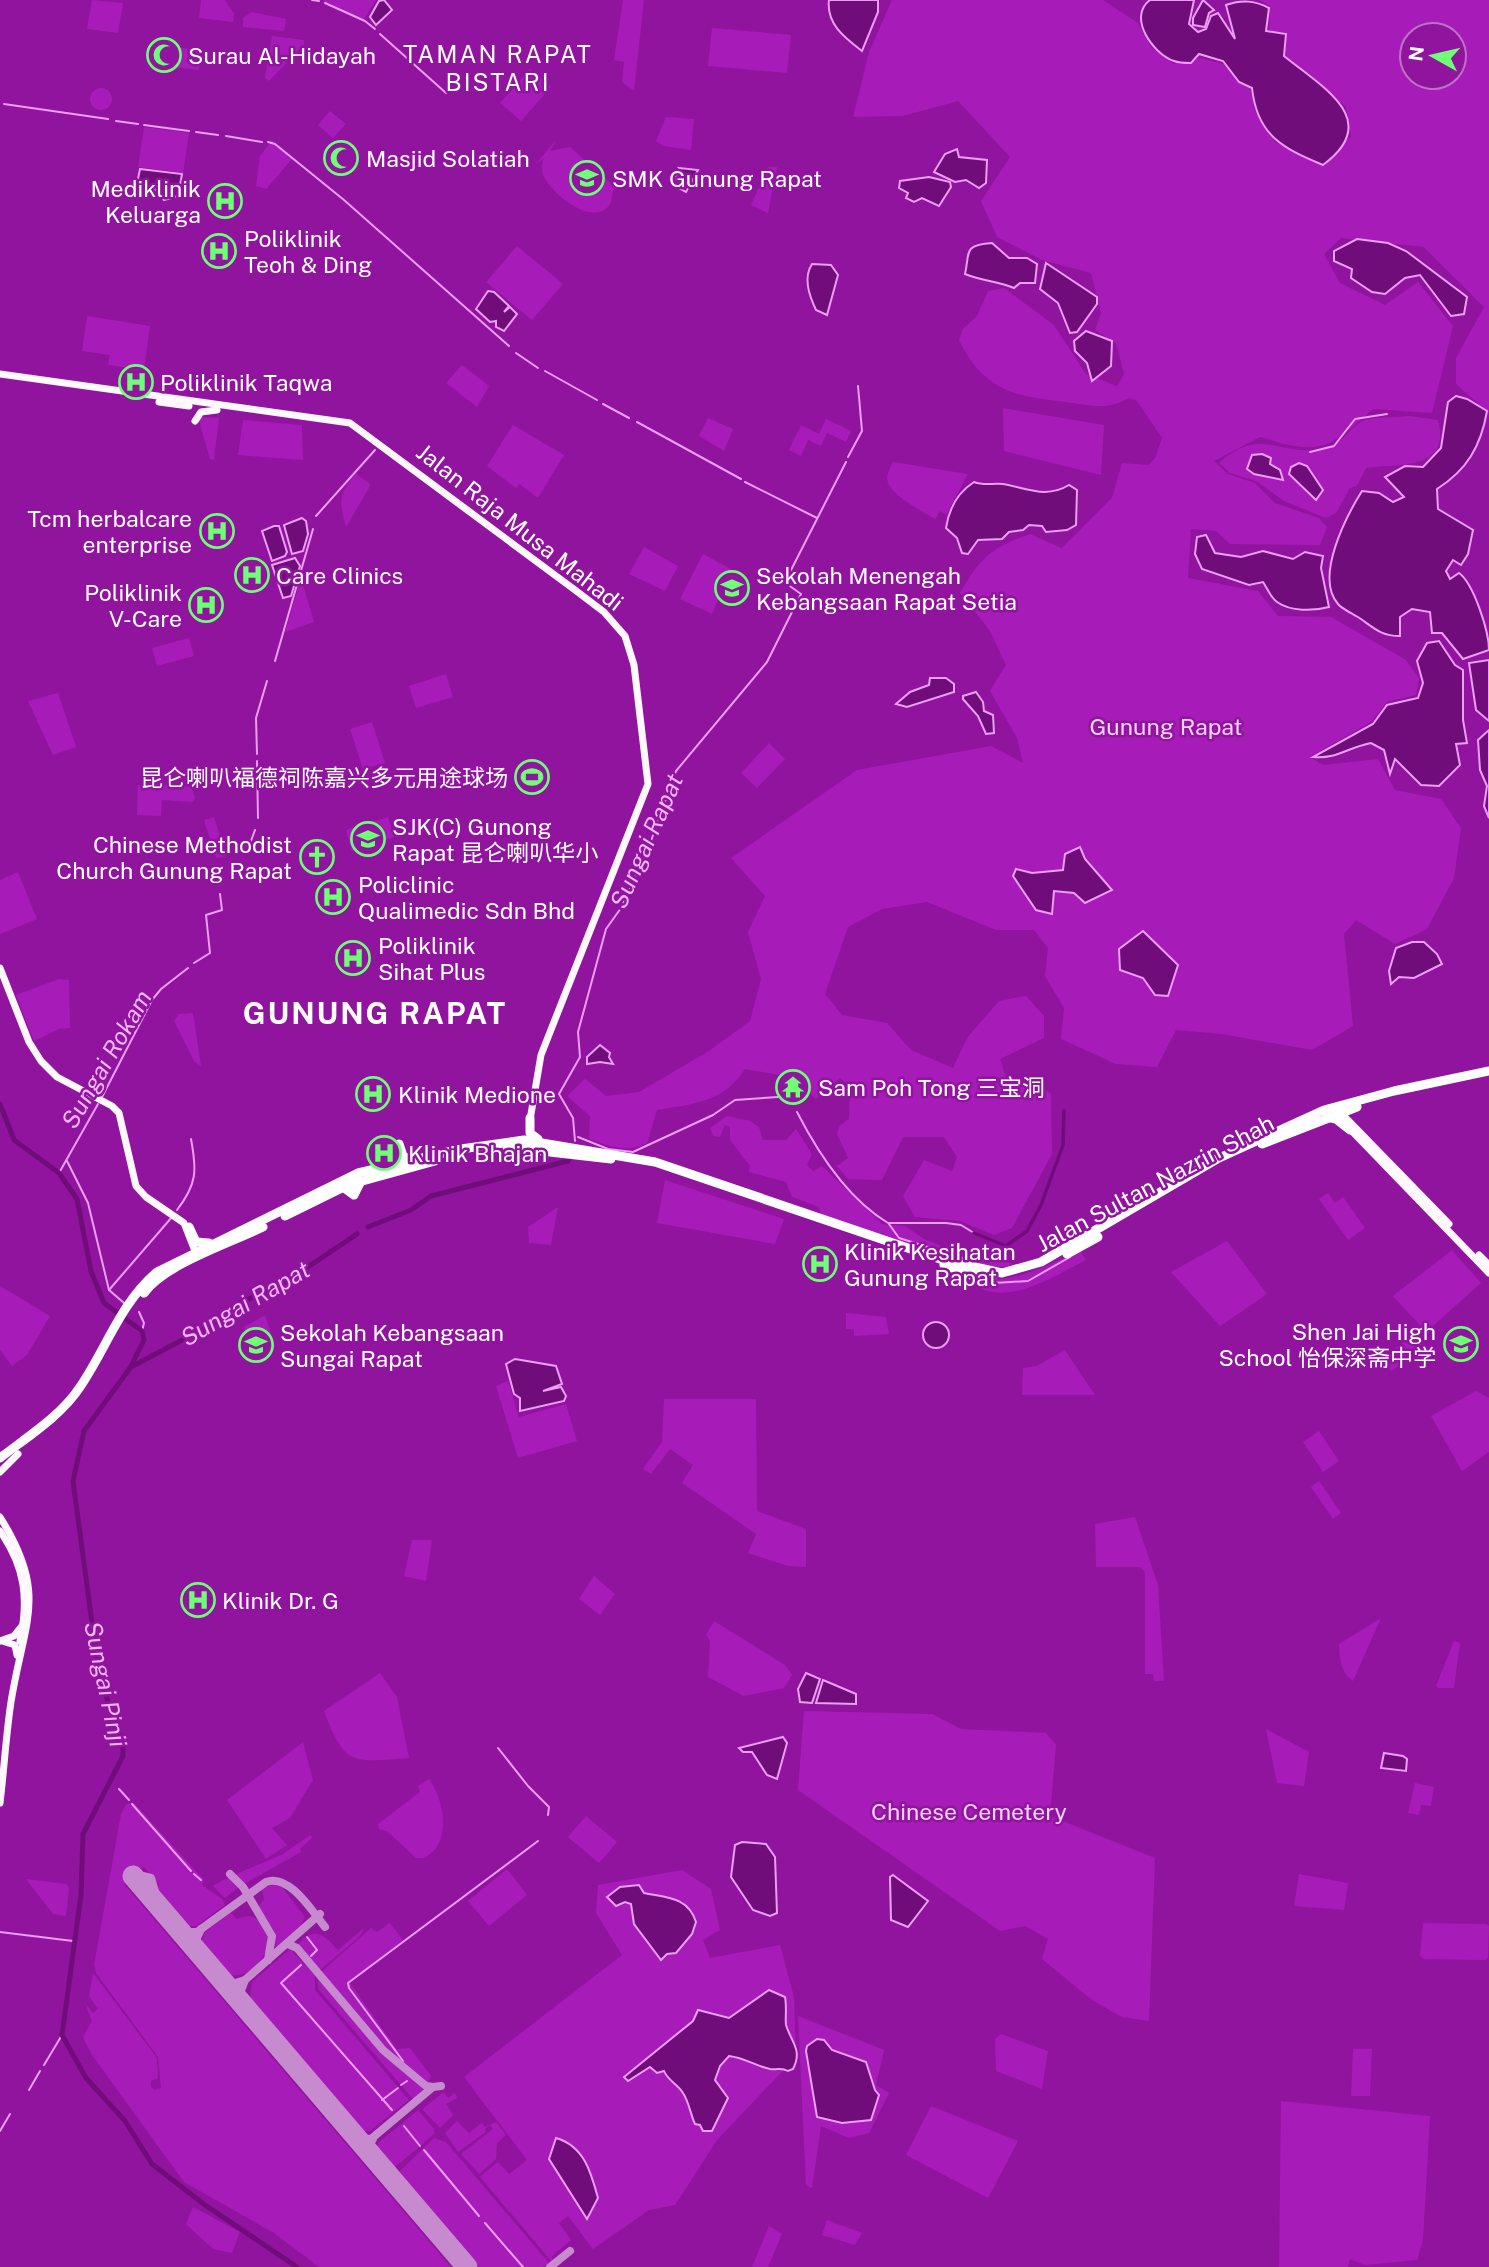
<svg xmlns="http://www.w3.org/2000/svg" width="1489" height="2267" viewBox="0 0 1489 2267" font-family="'Public Sans','Noto Sans SC',sans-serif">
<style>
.green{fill:#a71cb8;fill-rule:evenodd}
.water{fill:#710d7a;stroke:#ec9ef6;stroke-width:2}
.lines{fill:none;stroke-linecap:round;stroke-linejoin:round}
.stream{stroke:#ec9ef6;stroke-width:2}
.canal{stroke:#710d7a;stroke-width:3.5}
.river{stroke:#710d7a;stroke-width:5}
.taxiway{stroke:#c88ace;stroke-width:8}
.runway{stroke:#c88ace;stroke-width:21}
.major{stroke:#fff8ff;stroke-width:7}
.highway{stroke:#fff;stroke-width:9}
.labels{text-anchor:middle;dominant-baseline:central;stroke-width:5;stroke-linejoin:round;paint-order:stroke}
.poi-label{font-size:23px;fill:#fff;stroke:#91149e;text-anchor:start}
.street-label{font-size:23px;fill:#fff;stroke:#91149e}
.park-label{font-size:23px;fill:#f9d4fd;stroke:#91149e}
.neighbourhood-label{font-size:24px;letter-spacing:2px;fill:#fff;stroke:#91149e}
.water-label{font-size:24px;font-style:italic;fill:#f2b8fa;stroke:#91149e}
.district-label{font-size:30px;font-weight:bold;letter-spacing:2px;fill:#fff;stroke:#91149e}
</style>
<rect width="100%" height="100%" fill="#91149e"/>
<g class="green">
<polygon points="92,0 123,3 118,33 87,29"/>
<polygon points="201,0 225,0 234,14 233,22 199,18"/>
<polygon points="324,0 376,0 364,19 323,3"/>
<polygon points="623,0 644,0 634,91 622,82 624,62 614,60"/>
<path d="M892 0H1103L1138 23 1151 47 1174 64 1200 58 1223 64 1251 90 1254 109 1275 142 1325 166 1351 136 1346 107 1285 56 1287 33 1269 30 1270 6 1259 0H1489V413L1456 384V358L1484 307 1424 247 1341 238 1324 254 1340 283 1385 305 1418 282 1453 326 1432 413 1373 409C1326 450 1322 456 1260 437L1214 461 1228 474 1255 483 1275 503 1319 518 1327 527 1320 545 1230 544 1216 531 1191 529 1188 578 1258 591 1278 616 1331 617 1406 660 1419 678 1416 695 1387 702 1371 722 1310 757 1323 765 1378 759 1395 790 1441 799 1461 828 1454 878 1427 929 1395 944 1356 920 1344 934 1353 1026 1312 1050 1222 1034 1176 1030 1157 1067 1116 1064 1061 1039 1064 1008 1045 976 1048 948 1034 930H996L927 902 882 909 848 927 825 994 842 1015 887 1023 911 1050 953 1068 967 1038 999 1001 1026 996 1044 1016V1038L1000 1059 1009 1086 1031 1080 1051 1094 1052 1154 1012 1228 994 1235 960 1221 915 1217 903 1196 924 1160 952 1171 957 1157 944 1137H903L882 1180 848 1179 837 1166 848 1158 837 1134 839 1126 849 1119 850 1087 840 1078 816 1099 791 1077 745 1069C724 1102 693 1104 657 1110L647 1143C626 1154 610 1146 589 1139L590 1116 567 1096 585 1079 606 1096 639 1092 709 1051 750 1021 761 979 748 932 765 896 731 858 857 770 991 746 1023 763 1017 738 990 691 1006 665 990 631 960 593C981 557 990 548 1030 534L1062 548 1112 498 1122 463 1148 465 1155 458 1162 438 1137 401 1129 398C1107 411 1090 405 1065 402 1014 396 984 391 959 340L963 329 977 316 988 291 1004 288 1054 325 1086 374 1117 386 1124 374 1116 343 1095 330 1101 313 1091 273 1042 260 997 237 981 201 1010 157 958 101 903 116 853 117 869 52ZM1412 35H1454V77H1412ZM1080 847 1085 859 1112 890 1091 899 1063 890 1053 891 1052 913 1036 910 1017 869 1032 873 1064 870ZM1143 931 1178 965 1170 988 1155 995 1143 978Z"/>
<polygon points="252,12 286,19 284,31 243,27 243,18"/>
<polygon points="712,28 791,35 787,73 708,66"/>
<polygon points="272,36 304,40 304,45 269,81 265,78"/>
<polygon points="176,47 201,51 199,70 173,67"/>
<polygon points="530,69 551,87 521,121 500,103"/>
<circle cx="101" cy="99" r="11"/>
<polygon points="330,111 346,124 333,138 318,125"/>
<polygon points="666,117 694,119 691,150 663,146 656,141"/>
<polygon points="144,127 189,133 183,173 138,167"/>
<polygon points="272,140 293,158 266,189 256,186 260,156"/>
<path d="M556 140 550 151 570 147 615 187C611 193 613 201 608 207 590 226 549 192 543 174 541 168 542 163 544 158L535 165Z"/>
<polygon points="768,167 777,167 768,213 751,205"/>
<polygon points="517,246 563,284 532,320 486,282"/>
<polygon points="87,316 150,326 144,370 108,365 110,355 82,351"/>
<polygon points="462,365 489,386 477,407 446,383"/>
<polygon points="1003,408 1104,425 1101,475 1004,451"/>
<path d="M1409 416 1438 420C1451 472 1399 463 1366 468L1357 486 1350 488 1336 513 1326 518 1284 501 1256 481 1230 473 1219 463C1261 425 1278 457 1322 449 1342 446 1345 432 1361 422 1372 416 1396 418 1409 416Z"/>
<polygon points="198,417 219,418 214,460 210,459"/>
<polygon points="708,418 733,429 724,451 699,436"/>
<polygon points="826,419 851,431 846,442 827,433 821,446 808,440 801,456 789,450 801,425 819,434"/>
<polygon points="243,420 302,425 303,460 238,455"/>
<polygon points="513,425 564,455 538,498 519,484 516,488 487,466"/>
<path d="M893 462 968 474 946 515 940 511 935 519C923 511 888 495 887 478 887 474 891 466 893 462Z"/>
<path d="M356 474 370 484 369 488 346 527C339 501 338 494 356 474Z"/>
<polygon points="644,547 678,566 665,591 629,574"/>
<polygon points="703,554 731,569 712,614 680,599"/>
<polygon points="301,578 314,622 285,632"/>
<polygon points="189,638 194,656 157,666 152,648"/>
<polygon points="446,674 453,697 416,708 409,686"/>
<polygon points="58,693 76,747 53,755 28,701"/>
<polygon points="372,722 385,763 363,769 350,729"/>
<polygon points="769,743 785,759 757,788 741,773"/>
<polygon points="189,779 195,798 192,802 162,800 161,816 137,815 138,785 170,785"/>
<polygon points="214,817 226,856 216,858 204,820"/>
<polygon points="388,817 394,837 352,851 346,830"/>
<polygon points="18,872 37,919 0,934 0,880"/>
<polygon points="59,979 69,980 70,1028 59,1029 34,1041 16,995"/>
<polygon points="193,1013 201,1066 194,1061 174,1021 179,1014"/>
<polygon points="727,1116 750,1121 759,1127 763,1140 786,1140 796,1129 812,1154 807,1165 813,1171 822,1166 882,1224 905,1226 924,1239 973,1258 1012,1263 1008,1267 973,1266 821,1216 819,1207 792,1197 786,1182 749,1172 750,1166 730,1140 730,1127 725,1125 720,1137 713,1136 710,1128"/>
<polygon points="665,1180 784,1219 775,1244 657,1223"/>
<polygon points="1328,1193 1335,1203 1343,1197 1365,1228 1348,1240 1319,1199"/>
<polygon points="558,1207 551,1245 529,1243 528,1227"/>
<polygon points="1227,1241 1267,1294 1220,1326 1171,1272"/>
<path d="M1080 1250 1086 1260C1054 1276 1010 1306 975 1286L978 1280C1017 1282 1046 1266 1080 1250Z"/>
<polygon points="1452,1250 1481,1283 1426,1332 1393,1296"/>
<polygon points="0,1286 50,1316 27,1355 12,1366 0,1350"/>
<polygon points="846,1313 886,1317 889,1334 854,1336 854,1329 846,1329"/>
<polygon points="265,1315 275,1347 268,1355 249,1340 244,1327"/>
<polygon points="1415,1335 1428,1350 1391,1371 1381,1357"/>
<polygon points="1065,1350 1095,1395 1022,1395 1023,1368 1037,1366"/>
<polygon points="508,1381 519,1417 566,1404 577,1441 518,1458 496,1386"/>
<polygon points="1476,1391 1489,1398 1489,1452 1462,1471 1431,1416"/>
<polygon points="664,1399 756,1399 757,1511 806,1529 806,1567 788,1566 748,1553 756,1534 682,1483 693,1465 670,1449 651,1474 643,1469 662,1442"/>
<polygon points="1319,1431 1339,1461 1323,1472 1303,1442"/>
<polygon points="1319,1481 1341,1513 1333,1519 1311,1487"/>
<polygon points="1135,1517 1158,1585 1164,1681 1154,1681 1153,1674 1145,1674 1145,1572 1140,1567 1096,1567 1095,1524"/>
<polygon points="412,1540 432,1540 426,1581 404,1576"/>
<polygon points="594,1576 615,1594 600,1615 579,1599"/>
<path d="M1381 1618 1353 1681C1340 1671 1340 1659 1339 1644Z"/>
<polygon points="714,1621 785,1665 792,1675 784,1688 744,1696 708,1677 710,1641 706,1635"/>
<polygon points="1454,1641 1460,1643 1454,1688 1438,1688 1436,1686"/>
<path d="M380 1673 397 1697 409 1758C352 1762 345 1767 324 1711Z"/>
<polygon points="804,1711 932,1714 961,1729 1046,1733 1056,1745 1050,1816 1155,1858 1149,2021 1122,2017 1092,2000 1042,1959 1048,1939 1025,1926 1000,1931 798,1790"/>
<polygon points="1266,1729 1309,1752 1304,1786 1277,1783"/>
<polygon points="303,1742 313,1780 290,1818 272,1828 287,1845 266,1859 227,1800"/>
<path d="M429 1779C444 1800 453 1843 424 1858H416L387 1831 379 1829 378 1824 420 1792 418 1786Z"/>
<polygon points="1415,1783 1434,1787 1431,1806 1421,1805 1419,1815 1408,1813"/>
<polygon points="133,1802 204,1880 202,1885 222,1899 225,1905 196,1926 187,1926 158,1891 159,1884 144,1867 124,1884 451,2267 319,2267 274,2233 184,2182 92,2055 83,2037 92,2021 85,2003 93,2013 98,2009 89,1996 93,1973 157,2058 158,2078 151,2081 151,2087 155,2090 161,2088 158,2057 96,1973 94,1965 121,1814 126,1805"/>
<polygon points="586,1816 617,1842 599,1863 568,1837"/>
<polygon points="310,1835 313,1837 300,1849 301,1852 244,1884 234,1875 283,1854"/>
<polygon points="507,1869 527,1895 489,1926 468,1901"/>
<path d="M682 1870 711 1889 720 1930 703 1940 710 1958 780 1945 794 1997 796 2057 717 2140 675 2205 649 2210 593 2249 568 2216 559 2223 571 2240 552 2256V2262L480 2177 498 2162 509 2174 527 2160 464 2077 622 1955 596 1913 598 1885ZM644 1893 683 1901 692 1934 676 1953 667 1954 634 1924 631 1903 625 1902Z"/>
<polygon points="1299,1874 1348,1883 1344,1910 1294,1906"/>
<polygon points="229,1877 240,1886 225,1898 213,1886"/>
<polygon points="26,1879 66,1884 69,1888 66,1916 53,1914"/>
<polygon points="275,1884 282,1887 305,1917 300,1927 276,1948 274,1930 258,1908 264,1899 262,1889"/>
<path d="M231 1913 237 1919C242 1918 248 1914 253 1917 286 1932 259 1981 229 1975L201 1943 205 1932Z"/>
<polygon points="390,1923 403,1940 349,1982 397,2049 410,2048 431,2076 428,2084 389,2054 320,1973 371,1928 377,1932"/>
<polygon points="1423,1923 1486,1924 1489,1926 1488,1957 1485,1960 1424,1959 1420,1956"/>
<path d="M364 1928 360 1936 319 1971 298 1945C314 1925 324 1935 338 1950Z"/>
<polygon points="290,1949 315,1975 315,1990 409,2100 370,2131 363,2131 250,1999 252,1982"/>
<polygon points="317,1977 380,2051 423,2088 424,2092 414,2100 319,1990"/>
<path d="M798 2016 884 2050 876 2085 889 2093 869 2133 849 2138 821 2126 812 2188 806 2185ZM806 2051 871 2082 879 2095 871 2120 842 2123 806 2063Z"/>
<polygon points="1001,2034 1048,2051 1042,2089 996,2071 995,2039"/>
<polygon points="1353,2049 1372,2049 1370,2096 1351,2096"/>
<polygon points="444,2092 448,2098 455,2093 457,2098 446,2104 453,2115 440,2128 422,2109"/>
<polygon points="1281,2101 1430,2116 1423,2240 1417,2260 1365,2265 1350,2259 1348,2267 1279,2267"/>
<polygon points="931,2106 1018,2141 988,2198 906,2155"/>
<polygon points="418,2110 434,2129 434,2134 394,2168 377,2148 378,2143"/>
<polygon points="457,2121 469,2133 482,2123 485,2127 496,2122 506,2135 497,2143 496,2159 479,2174 461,2154 493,2129 490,2125 485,2129 486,2132 458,2152 445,2133"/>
<polygon points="434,2138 446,2142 549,2263 543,2267 479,2267 398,2173"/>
<polygon points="193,2207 240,2232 232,2253 213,2249 186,2224"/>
<polygon points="827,2220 862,2233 855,2245 822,2235"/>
<polygon points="769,2226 782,2234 768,2267 752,2267"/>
</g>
<g class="water">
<polygon points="384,0 392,10 376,25 370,17 379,1"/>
<path d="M829 0H878V12L862 51C845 38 826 24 829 0Z"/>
<path d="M1150 0H1194L1189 24 1198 32 1206 29 1211 16 1218 13 1235 39 1226 5C1241 0 1254 0 1269 8L1266 31 1286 34 1284 56C1322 87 1384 120 1323 165 1282 148 1257 135 1252 88L1239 82 1223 61 1199 54 1191 63C1186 63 1179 63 1174 61 1153 54 1127 17 1150 0Z"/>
<polygon points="1203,0 1214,10 1209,13 1205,27 1193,25 1193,18"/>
<polygon points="957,149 959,157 987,160 986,183 979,188 966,180 955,182 934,172 945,154"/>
<polygon points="679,168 698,170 686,192 673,185 678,171 682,172"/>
<polygon points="140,169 182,174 178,196 164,200 155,189 138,179"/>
<polygon points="929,177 950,182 951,187 939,206 922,198 914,202 906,198 908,193 899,188 900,181"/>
<polygon points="1357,239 1388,243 1406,251 1467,297 1464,314 1451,316 1420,275 1405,278 1385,294 1372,292 1351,278 1352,269 1334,261 1334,251"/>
<path d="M992 243 1009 258H1027L1037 264 1035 283H1020L1014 288C998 281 982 281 965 274 970 252 963 245 992 243Z"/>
<polygon points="1046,263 1097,297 1097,304 1077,332 1070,333 1058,303 1040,289"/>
<path d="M812 264 831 265 838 275 827 315 816 310C809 295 803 278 812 264Z"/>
<polygon points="488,291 494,292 509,306 504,312 510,307 517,314 504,331 496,327 496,321 490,322 476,309"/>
<polygon points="1086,331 1112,341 1111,366 1092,381 1087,363 1075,351 1074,341"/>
<path d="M1456 396 1467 399 1487 411C1481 446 1467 470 1437 489L1438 509 1473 530 1468 554 1461 565 1453 560 1446 571 1450 579 1459 573C1474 584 1489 632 1489 650L1463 659 1442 633H1432L1430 612 1412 609 1400 617V636C1382 636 1375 629 1361 619 1354 614 1343 610 1338 604 1314 577 1347 515 1362 491L1379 493 1393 502 1404 497 1385 477 1405 466 1423 467 1441 448 1448 402Z"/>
<polygon points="1262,454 1271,458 1270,464 1280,470 1283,480 1254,474 1247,469 1252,455"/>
<polygon points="1299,463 1307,466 1323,490 1316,500 1289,474 1291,467"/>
<path d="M974 482C984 486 992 483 1003 484 1027 488 1046 499 1069 485L1077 490 1076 525 1067 530 1046 532 1042 526 1029 525 1023 530 1009 532 1002 539 978 540 968 554 962 553 957 538 946 528C949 508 957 493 974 482Z"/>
<polygon points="302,518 306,521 308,534 303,551 292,554 284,525"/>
<polygon points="274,526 279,526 287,552 285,556 272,561 262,531"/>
<path d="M1206 535 1215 553 1241 557 1263 551 1293 559 1305 552 1323 556 1321 568 1329 607C1314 611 1291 612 1277 602 1271 598 1267 588 1263 582L1249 585 1202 569 1195 554 1197 537Z"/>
<polygon points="295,558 300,566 291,596 283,598 272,565"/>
<path d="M1439 641 1455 665 1463 670V720L1467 743 1456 744 1460 765 1439 786 1421 785 1395 759 1390 774 1384 750 1371 743C1346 748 1338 759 1313 757L1373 724 1387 705 1418 698 1423 683 1417 661 1427 643Z"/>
<polygon points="1489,660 1489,721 1476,710 1469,663"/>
<polygon points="930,678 946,678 954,684 954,692 907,707 896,704 910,692 929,685"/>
<polygon points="976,692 983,702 984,711 993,715 994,733 986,734 978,716 963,699 963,696"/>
<polygon points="1489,730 1489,818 1484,806 1487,786 1480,770 1478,740"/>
<polygon points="1080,847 1085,859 1112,890 1085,903 1074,893 1054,891 1052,914 1036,910 1013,876 1016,869 1032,873 1063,870 1065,854"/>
<polygon points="1143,931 1178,965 1168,996 1155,995 1143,978 1120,970 1119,949"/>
<polygon points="1412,942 1424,942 1437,954 1442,964 1414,978 1399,977 1391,984 1389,971 1396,948"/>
<polygon points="600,1045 610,1053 609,1057 613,1064 600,1062 587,1064 587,1057"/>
<circle cx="936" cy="1335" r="13"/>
<polygon points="515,1359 556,1366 562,1384 543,1391 561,1387 566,1396 564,1401 520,1411 520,1398 514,1394 506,1364"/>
<polygon points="806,1673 820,1679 812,1703 800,1702 798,1689"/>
<polygon points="823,1680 856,1694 856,1704 816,1703"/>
<polygon points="783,1737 787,1743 777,1779 767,1775 752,1752 743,1752 739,1748"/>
<polygon points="1384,1753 1403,1756 1407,1759 1406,1771 1381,1768"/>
<polygon points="742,1842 766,1844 775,1857 777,1913 770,1916 753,1910 731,1877 735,1845"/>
<polygon points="893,1875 928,1901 908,1927 891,1920 890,1877"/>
<path d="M639 1885 644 1893C668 1898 688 1897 696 1922L692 1934 676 1953 667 1954 661 1960 634 1924 631 1904 625 1902 616 1906 607 1897 620 1887Z"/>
<path d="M769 1990 785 1997C787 2007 785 2021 786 2025 791 2042 803 2050 793 2069L788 2071C781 2067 778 2070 770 2069 756 2066 745 2058 729 2056L720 2066 715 2080 728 2098 712 2131H703L700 2125 695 2124C690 2113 689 2102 683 2093 678 2084 668 2081 664 2071L657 2073 650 2067 628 2081 624 2077 693 2021 698 2010 729 2018Z"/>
<polygon points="817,2039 824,2040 832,2050 866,2062 875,2090 879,2095 871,2120 842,2123 817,2117 806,2051 807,2046"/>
<path d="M556 2138C584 2146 591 2172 598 2198L587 2219 549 2159Z"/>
</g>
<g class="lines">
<g class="stream">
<polyline points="312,0 319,1"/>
<polyline points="325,3 365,21 375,29"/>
<polyline points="380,34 446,93"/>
<polyline points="4,104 108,119"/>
<polyline points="116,121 138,124"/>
<polyline points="144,125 189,131"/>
<polyline points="196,132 218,135"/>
<polyline points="226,136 262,142"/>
<polyline points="268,142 275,144 344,200 509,346"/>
<polyline points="516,353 538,368"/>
<polyline points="545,371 597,400"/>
<polyline points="603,404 629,418"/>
<polyline points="637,422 741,479"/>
<polyline points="1310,452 1334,446 1355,419 1387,414"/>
<polyline points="848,457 862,431 858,386"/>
<polyline points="745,482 817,518"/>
<polyline points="316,516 375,450"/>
<polyline points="275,661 313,529"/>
<polyline points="257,754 256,718 267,681"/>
<polyline points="257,761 258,818"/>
<polyline points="248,849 255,830"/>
<polyline points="194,963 210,953 206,915 222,910 220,894"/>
<polyline points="101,1099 152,1000 161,989 188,968"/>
<path d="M797 1112C818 1153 848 1199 888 1223H946L961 1225 974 1233"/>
<polyline points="578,1137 608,1149 633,1152 713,1115 735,1100 778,1097"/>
<polyline points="575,1141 573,1118 559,1094 580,1057 578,1032 606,929 621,908 651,841 676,771 767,662 801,594 787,584 788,576 846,462"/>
<polyline points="67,1161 88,1203 109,1290 124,1303"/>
<polyline points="59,1173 98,1104"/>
<path d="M177 1210C197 1184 197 1171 191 1139"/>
<polyline points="889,1224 899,1238 969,1260"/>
<polyline points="994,1283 1028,1281 1070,1257"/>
<polyline points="109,1290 172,1217"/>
<polyline points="139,1312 144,1323 142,1331"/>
<polyline points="498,1748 528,1786 549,1807 548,1815"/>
<polyline points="119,1789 129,1800"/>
<polyline points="132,1804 191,1871"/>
<polyline points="194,1874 201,1880"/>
<polyline points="0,1932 73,1941"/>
<polyline points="307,1937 317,1950 311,1956"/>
<polyline points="301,1965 281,1983 392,2110"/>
<polyline points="403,2061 349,1988 348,1983 538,1841"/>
<polyline points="44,2065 62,2035"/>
<polyline points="401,2085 407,2081"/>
<polyline points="29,2090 40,2071"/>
<polyline points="382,2100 398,2088"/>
<polyline points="404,2126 420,2146"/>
<polyline points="0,2131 10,2114"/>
<polyline points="424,2150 479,2216"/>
<polyline points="485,2223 523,2267"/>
</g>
<polyline class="canal" points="974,1233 1006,1246 1027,1231 1041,1205 1063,1145 1064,1111"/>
<g class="river">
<polyline points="0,1104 14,1140 59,1173 77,1199 91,1271 104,1303 142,1331 144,1340 130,1368 84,1431 73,1481 99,1675 123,1746 123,1756 83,1834 81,1895 62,2035 86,2078 125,2121 152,2164 205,2205 297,2267"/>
<polyline points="368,1227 411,1210 431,1196 568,1161 570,1156"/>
<polyline points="131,1367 220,1320 234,1306 287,1281 357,1234"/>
</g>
<g class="taxiway">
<polyline points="230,1874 243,1887 272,1936 268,1960"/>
<polygon points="139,1875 151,1878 160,1908 135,1887 135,1880"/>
<path d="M176 1927 184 1932H197L266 1882C289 1873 312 1911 325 1927"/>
<polyline points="288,1944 297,1948 383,2050 426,2086 433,2087"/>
<polyline points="201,1956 196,1940 201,1929"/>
<polyline points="221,1979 232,1984 245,1980 320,1914"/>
<polyline points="245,1980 240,1993 246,2009"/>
<polyline points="356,2138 371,2139 433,2087 441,2086"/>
<polyline points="371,2155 369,2146 373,2139"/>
<polyline points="550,2267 570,2251"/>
</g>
<polyline class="runway" points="133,1876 467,2267"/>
<g class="major">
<polyline points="0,374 350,423 575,590 604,612 625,636 634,665 648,784 541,1055 530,1120"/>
<polyline points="159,402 189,406"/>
<polyline points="195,421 201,412 217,410"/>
<polyline points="0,968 29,1042 41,1061 57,1077 112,1106 119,1113 136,1186 146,1197 184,1223 195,1251"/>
<polyline points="1340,1112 1449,1224"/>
<polyline points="1348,1127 1489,1273"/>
<polyline points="1479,1255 1489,1265"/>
<polyline points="0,1472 18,1454"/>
<path d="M0 1517C49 1595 24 1620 11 1702 6 1735 4 1770 0 1803"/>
<path d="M0 1531C25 1567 29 1598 20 1641"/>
<polyline points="0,1641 14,1636 22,1626"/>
<polyline points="2,1641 15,1645 17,1655"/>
</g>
<g class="highway">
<polyline points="1327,1117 1336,1119 1350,1130"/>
<polyline points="530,1118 530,1133 538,1139"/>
<polyline points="399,1144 403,1156 412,1161"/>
<polyline points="1262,1144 1357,1107"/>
<polyline points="507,1147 611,1159"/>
<polyline points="343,1187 354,1195 361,1181"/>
<polyline points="285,1216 348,1185 435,1161"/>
<polyline points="189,1227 196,1242 209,1243"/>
<polyline points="1067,1254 1098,1237"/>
<polyline points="944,1265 971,1275 992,1277"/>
<path d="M144 1293C165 1264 230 1243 263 1227"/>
<path d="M0 1458C27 1437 61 1416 80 1387 106 1349 121 1302 157 1272L358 1173 461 1149 524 1140 655 1162 943 1260 1002 1273 1041 1262 1217 1159 1324 1110 1394 1091 1489 1071"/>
</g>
</g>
<defs>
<g id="mosque-ring" transform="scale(1.75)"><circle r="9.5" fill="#91149e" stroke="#6eff76" stroke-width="1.5"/><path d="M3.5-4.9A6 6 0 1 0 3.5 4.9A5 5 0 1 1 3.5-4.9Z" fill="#6eff76"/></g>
<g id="school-ring" transform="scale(1.75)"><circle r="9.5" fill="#91149e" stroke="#6eff76" stroke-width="1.5"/><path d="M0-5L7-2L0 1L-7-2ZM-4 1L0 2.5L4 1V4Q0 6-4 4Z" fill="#6eff76"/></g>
<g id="hospital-ring" transform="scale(1.75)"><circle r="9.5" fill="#91149e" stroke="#6eff76" stroke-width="1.5"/><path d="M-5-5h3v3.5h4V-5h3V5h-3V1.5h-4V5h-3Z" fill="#6eff76"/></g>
<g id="stadium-ring" transform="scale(1.75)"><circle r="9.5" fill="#91149e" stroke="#6eff76" stroke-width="1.5"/><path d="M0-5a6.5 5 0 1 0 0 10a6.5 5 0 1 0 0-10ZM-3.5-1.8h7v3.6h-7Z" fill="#6eff76"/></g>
<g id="church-ring" transform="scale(1.75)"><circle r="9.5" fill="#91149e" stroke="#6eff76" stroke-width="1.5"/><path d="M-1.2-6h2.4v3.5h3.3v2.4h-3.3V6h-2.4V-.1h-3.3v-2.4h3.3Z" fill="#6eff76"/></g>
<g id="temple-ring" transform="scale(1.75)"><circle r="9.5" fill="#91149e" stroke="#6eff76" stroke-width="1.5"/><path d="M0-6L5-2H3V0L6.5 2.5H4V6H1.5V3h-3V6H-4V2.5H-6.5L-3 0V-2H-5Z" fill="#6eff76"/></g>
</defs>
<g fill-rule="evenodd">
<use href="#mosque-ring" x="164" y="55"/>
<use href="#mosque-ring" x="341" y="158"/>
<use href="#school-ring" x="587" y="178"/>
<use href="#hospital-ring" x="225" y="201"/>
<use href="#hospital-ring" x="219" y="251"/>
<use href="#hospital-ring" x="136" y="382"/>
<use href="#hospital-ring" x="217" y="531"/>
<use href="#hospital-ring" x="252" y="575"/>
<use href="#school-ring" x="732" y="588"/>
<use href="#hospital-ring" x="206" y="605"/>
<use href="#stadium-ring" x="532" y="777"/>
<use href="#school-ring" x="368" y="839"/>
<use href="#church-ring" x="317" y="857"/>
<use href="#hospital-ring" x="333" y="897"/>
<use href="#hospital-ring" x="353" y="958"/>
<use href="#temple-ring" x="793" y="1087"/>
<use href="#hospital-ring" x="373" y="1094"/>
<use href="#hospital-ring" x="384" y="1153"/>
<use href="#hospital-ring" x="820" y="1264"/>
<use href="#school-ring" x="1461" y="1344"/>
<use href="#school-ring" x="256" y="1345"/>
<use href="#hospital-ring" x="198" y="1600"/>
</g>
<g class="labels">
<g class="poi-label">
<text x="188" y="55">Surau Al-Hidayah</text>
<text x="366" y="158">Masjid Solatiah</text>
<text x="612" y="178">SMK Gunung Rapat</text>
<text x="201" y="188" text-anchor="end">Mediklinik<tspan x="201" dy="26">Keluarga</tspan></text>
<text x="244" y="238">Poliklinik<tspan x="244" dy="26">Teoh &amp; Ding</tspan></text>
<text x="160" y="382">Poliklinik Taqwa</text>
<text x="192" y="518" text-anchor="end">Tcm herbalcare<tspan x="192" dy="26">enterprise</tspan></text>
<text x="276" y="575">Care Clinics</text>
<text x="756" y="575">Sekolah Menengah<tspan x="756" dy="26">Kebangsaan Rapat Setia</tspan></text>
<text x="182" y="592" text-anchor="end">Poliklinik<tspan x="182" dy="26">V-Care</tspan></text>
<text x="508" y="777" text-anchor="end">昆仑喇叭福德祠陈嘉兴多元用途球场</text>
<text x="392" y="826">SJK(C) Gunong<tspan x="392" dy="26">Rapat 昆仑喇叭华小</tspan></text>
<text x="292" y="844" text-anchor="end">Chinese Methodist<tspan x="292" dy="26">Church Gunung Rapat</tspan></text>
<text x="358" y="884">Policlinic<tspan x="358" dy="26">Qualimedic Sdn Bhd</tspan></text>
<text x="378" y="945">Poliklinik<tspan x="378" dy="26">Sihat Plus</tspan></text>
<text x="818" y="1087">Sam Poh Tong 三宝洞</text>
<text x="398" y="1094">Klinik Medione</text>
<text x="408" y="1153">Klinik Bhajan</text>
<text x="844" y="1251">Klinik Kesihatan<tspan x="844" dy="26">Gunung Rapat</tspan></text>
<text x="1436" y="1331" text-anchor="end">Shen Jai High<tspan x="1436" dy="26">School 怡保深斋中学</tspan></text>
<text x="280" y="1332">Sekolah Kebangsaan<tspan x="280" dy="26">Sungai Rapat</tspan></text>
<text x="222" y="1600">Klinik Dr. G</text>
</g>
<g class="street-label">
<text transform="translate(520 527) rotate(38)">Jalan Raja Musa Mahadi</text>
<text transform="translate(1155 1183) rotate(-28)">Jalan Sultan Nazrin Shah</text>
</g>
<g class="park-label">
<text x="1166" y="726">Gunung Rapat</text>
<text x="969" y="1811">Chinese Cemetery</text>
</g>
<g class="neighbourhood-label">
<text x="498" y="54">TAMAN RAPAT<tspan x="498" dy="28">BISTARI</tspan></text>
</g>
<g class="water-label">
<text transform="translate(646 841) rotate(-66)">Sungai Rapat</text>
<text transform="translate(106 1059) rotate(-60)">Sungai Rokam</text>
<text transform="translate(245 1303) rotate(-30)">Sungai Rapat</text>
<text transform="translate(106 1684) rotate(78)">Sungai Pinji</text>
</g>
<g class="district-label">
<text x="375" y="1013">GUNUNG RAPAT</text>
</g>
</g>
<g transform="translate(1433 56) rotate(278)"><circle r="33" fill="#91149e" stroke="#bd72c5" stroke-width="2"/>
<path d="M0-5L12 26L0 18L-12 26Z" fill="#6eff76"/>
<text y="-10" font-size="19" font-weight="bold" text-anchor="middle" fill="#ffffff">N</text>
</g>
</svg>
